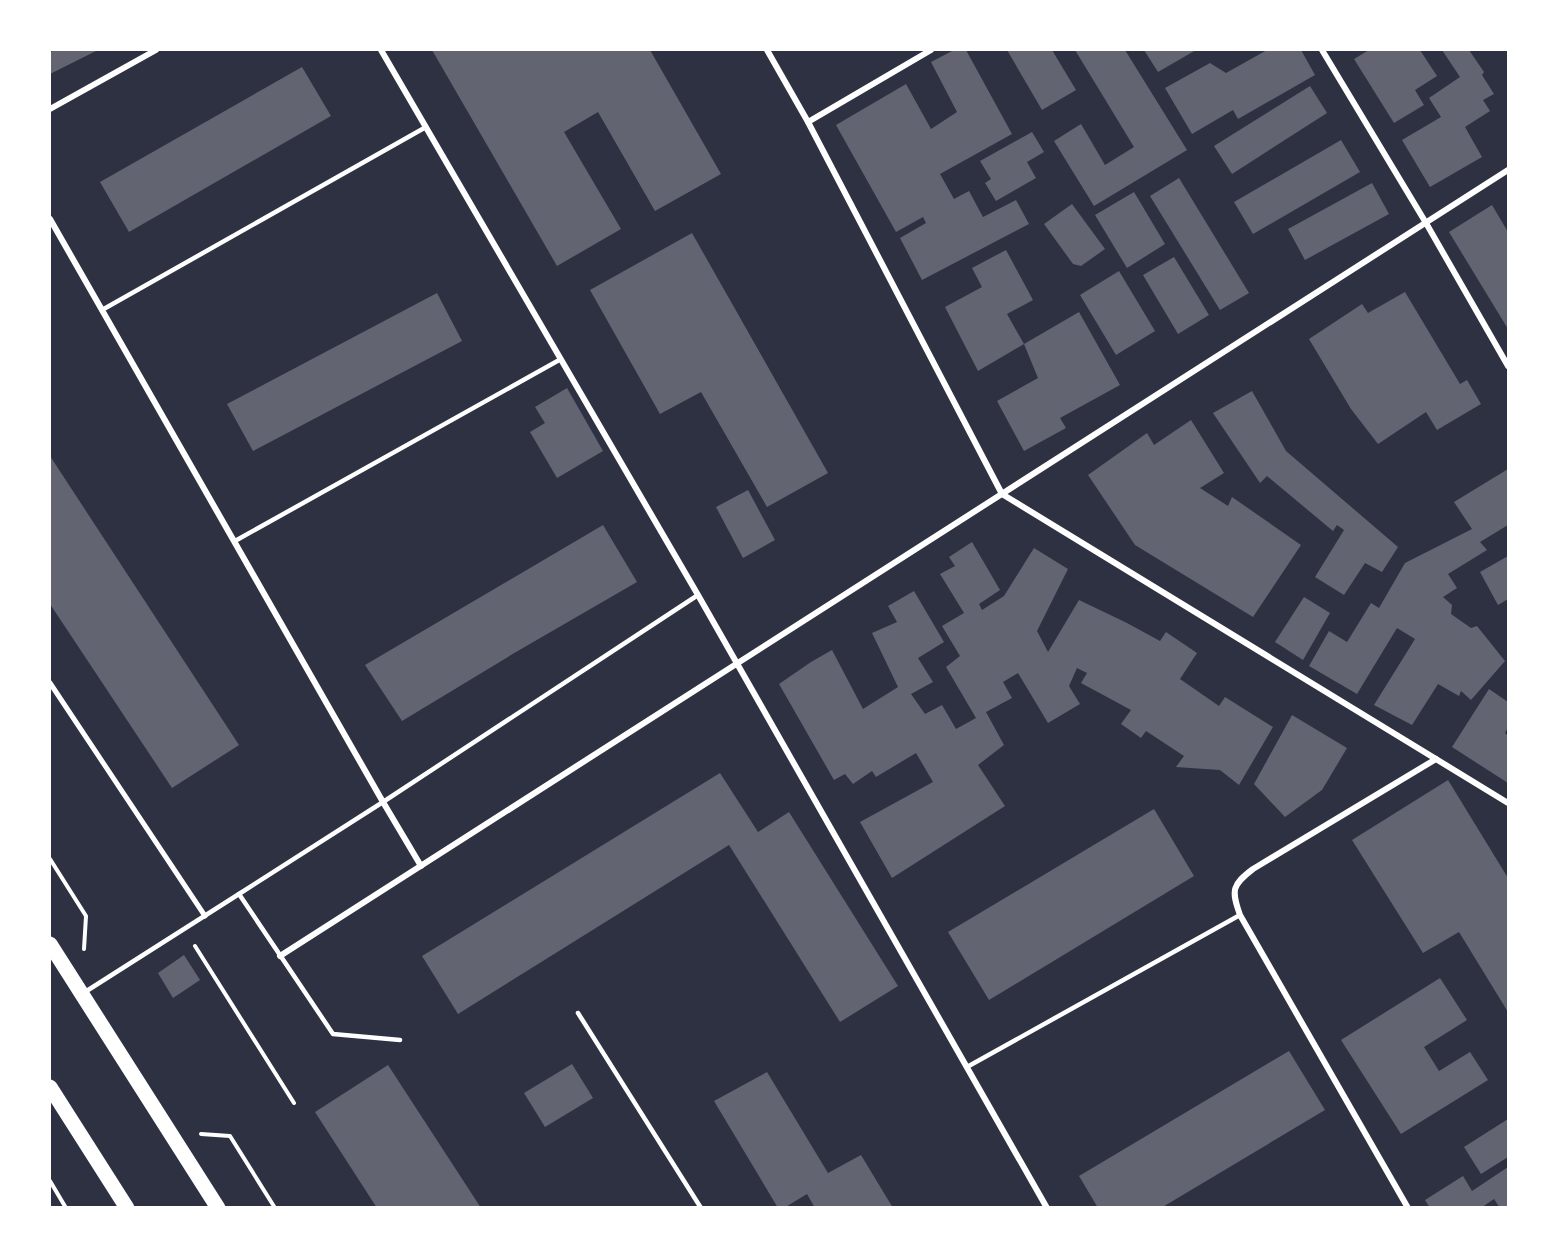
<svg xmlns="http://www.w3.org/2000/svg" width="1558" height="1257" viewBox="0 0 1558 1257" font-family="Manrope,sans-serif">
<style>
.building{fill:#626471}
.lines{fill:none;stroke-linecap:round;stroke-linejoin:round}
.path{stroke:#fff;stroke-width:4}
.service{stroke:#fff;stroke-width:4.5}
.pedestrian{stroke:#fff;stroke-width:5}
.minor{stroke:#fff;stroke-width:6}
.primary{stroke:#fff;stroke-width:15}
</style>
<rect width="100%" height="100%" fill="#2d3142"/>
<g class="building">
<polygon points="55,50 95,50 96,51 50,74 50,52"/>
<polygon points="432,50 650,50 721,174 655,211 598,112 564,132 621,229 557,266"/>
<polygon points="954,50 966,50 1012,134 940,174 954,199 969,191 983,217 1016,200 1029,224 922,280 900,238 926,223 923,217 896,232 836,125 906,84 931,129 957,112 931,62"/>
<polygon points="1007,50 1052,50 1076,90 1042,110"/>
<polygon points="1075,50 1125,50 1187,150 1094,206 1054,141 1081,124 1105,165 1134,147"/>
<polygon points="1144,50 1196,50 1158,72"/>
<polygon points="1267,50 1301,50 1315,75 1238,119 1233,110 1192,134 1165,88 1210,63 1226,73"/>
<polygon points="1369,50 1420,50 1437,76 1415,90 1424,105 1394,123 1354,59"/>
<polygon points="1442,50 1469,50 1484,72 1482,75 1494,94 1483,100 1490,111 1465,127 1482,157 1430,187 1402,140 1441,117 1429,98 1460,77"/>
<polygon points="302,67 331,116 129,232 100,182"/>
<polygon points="1310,86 1327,113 1232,174 1214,146"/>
<polygon points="1032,132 1044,152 1027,162 1036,178 996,201 985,183 991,179 980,161"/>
<polygon points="1341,140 1360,172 1253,234 1234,202"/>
<polygon points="1179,178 1249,293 1220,310 1150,196"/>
<polygon points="1372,183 1389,214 1305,260 1288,229"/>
<polygon points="1134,192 1165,244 1127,268 1095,215"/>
<polygon points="1072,204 1105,249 1081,266 1073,264 1044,224"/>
<polygon points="1492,205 1508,232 1508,329 1449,232"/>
<polygon points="692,233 828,473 767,507 701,392 660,414 590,290"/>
<polygon points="1006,250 1033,300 1007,314 1024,344 978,371 945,307 982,287 972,268"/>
<polygon points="1174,257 1209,315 1178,334 1143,275"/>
<polygon points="1119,271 1155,331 1116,355 1080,295"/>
<polygon points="1405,292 1460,384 1467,380 1481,404 1437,430 1426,412 1378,444 1351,409 1309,339 1362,304 1368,313"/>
<polygon points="437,293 462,341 253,451 227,404"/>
<polygon points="1079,312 1120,385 1060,418 1066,428 1024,451 997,401 1038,378 1024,344"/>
<polygon points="567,388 603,451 557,478 530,432 545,423 535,407"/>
<polygon points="1252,391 1286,451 1398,547 1382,572 1365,563 1344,595 1315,577 1344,530 1337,525 1333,531 1267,476 1260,483 1213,413"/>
<polygon points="1191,420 1224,473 1200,488 1228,506 1232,497 1301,545 1253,617 1135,545 1088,475 1147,433 1154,445"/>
<polygon points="50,456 239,745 172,788 50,604"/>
<polygon points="1508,469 1508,525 1480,542 1487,550 1448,574 1457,588 1443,597 1452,605 1451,614 1471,628 1477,626 1505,661 1471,700 1461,691 1459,696 1438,684 1412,725 1374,705 1415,639 1397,628 1357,694 1309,666 1329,631 1347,642 1371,603 1379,608 1405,563 1472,529 1454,502"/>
<polygon points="748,490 775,540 743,558 716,507"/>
<polygon points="603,525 637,582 516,652 402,721 365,665"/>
<polygon points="972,542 1000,590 979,604 982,610 1004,596 1034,548 1068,569 1037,631 1048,652 1079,600 1127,623 1160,641 1166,632 1197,653 1180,679 1219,706 1225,697 1273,727 1239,785 1220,770 1176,767 1184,756 1146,731 1141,738 1121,724 1131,710 1081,683 1087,673 1077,668 1069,686 1080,704 1048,723 1018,673 1003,682 1012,698 986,712 1004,745 978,765 1005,806 892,878 860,822 933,782 916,753 876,777 872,771 853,784 845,774 834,780 779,684 811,662 832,650 863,709 898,687 872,633 897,622 888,606 914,591 944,642 918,658 933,682 911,694 925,714 942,705 956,729 976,718 946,667 960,656 942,626 964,613 940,574 955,566 949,557"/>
<polygon points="1508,556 1508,599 1498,605 1480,572"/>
<polygon points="1304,597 1330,613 1303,660 1275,642"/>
<polygon points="1489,689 1508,702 1508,727 1505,733 1508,736 1508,783 1452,747"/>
<polygon points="1292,715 1347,748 1322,790 1285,817 1254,784"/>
<polygon points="720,773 758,832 789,812 898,986 840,1022 729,845 458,1014 422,956"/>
<polygon points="1448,780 1508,878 1508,1012 1459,932 1423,953 1352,840"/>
<polygon points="1154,809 1194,876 989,1000 948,932"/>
<polygon points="184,955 200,980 173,998 158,973"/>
<polygon points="1440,978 1467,1020 1424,1047 1439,1071 1470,1052 1488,1080 1401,1134 1341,1040"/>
<polygon points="1289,1051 1325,1110 1161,1208 1098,1208 1079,1176"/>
<polygon points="572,1064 593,1098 545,1127 524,1093"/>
<polygon points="388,1065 481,1208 377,1208 315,1112"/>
<polygon points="767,1072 828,1173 861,1155 893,1208 815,1208 807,1194 784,1208 778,1208 714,1101"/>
<polygon points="1508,1119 1508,1157 1481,1174 1464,1147"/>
<polygon points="1508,1167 1508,1208 1500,1208 1494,1199 1481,1208 1430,1208 1425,1200 1463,1176 1472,1191"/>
</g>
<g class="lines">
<g class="path">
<polyline points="50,859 86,916 84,949"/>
<polyline points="195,946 294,1103"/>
<polyline points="201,1134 230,1136 275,1208"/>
<polyline points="50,1181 66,1208"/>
</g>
<g class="service">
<polyline points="102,310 426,127"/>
<polyline points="235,541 561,359"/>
<polyline points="239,894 383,802 698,595"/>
<polyline points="85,992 239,894 333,1034 400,1040"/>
<polyline points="578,1013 701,1208"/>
<polyline points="967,1067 1240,915"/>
</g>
<polyline class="pedestrian" points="50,683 205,916"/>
<g class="minor">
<polyline points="381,50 698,595 1047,1208"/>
<polyline points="767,50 808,122 1002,494 1508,803"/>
<polyline points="1322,50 1426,223 1508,366"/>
<polyline points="50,109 156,50"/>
<polyline points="808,122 931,50"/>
<polyline points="50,219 383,802 421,866"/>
<polyline points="280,956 1508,170"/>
<path d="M1408 1208 1240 915C1231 890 1232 885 1253 869L1436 759"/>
</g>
<g class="primary">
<polyline points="50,944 218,1208"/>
<polyline points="50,1087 127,1208"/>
</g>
</g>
<rect width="1558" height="1257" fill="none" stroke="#ffffff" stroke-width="102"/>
</svg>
